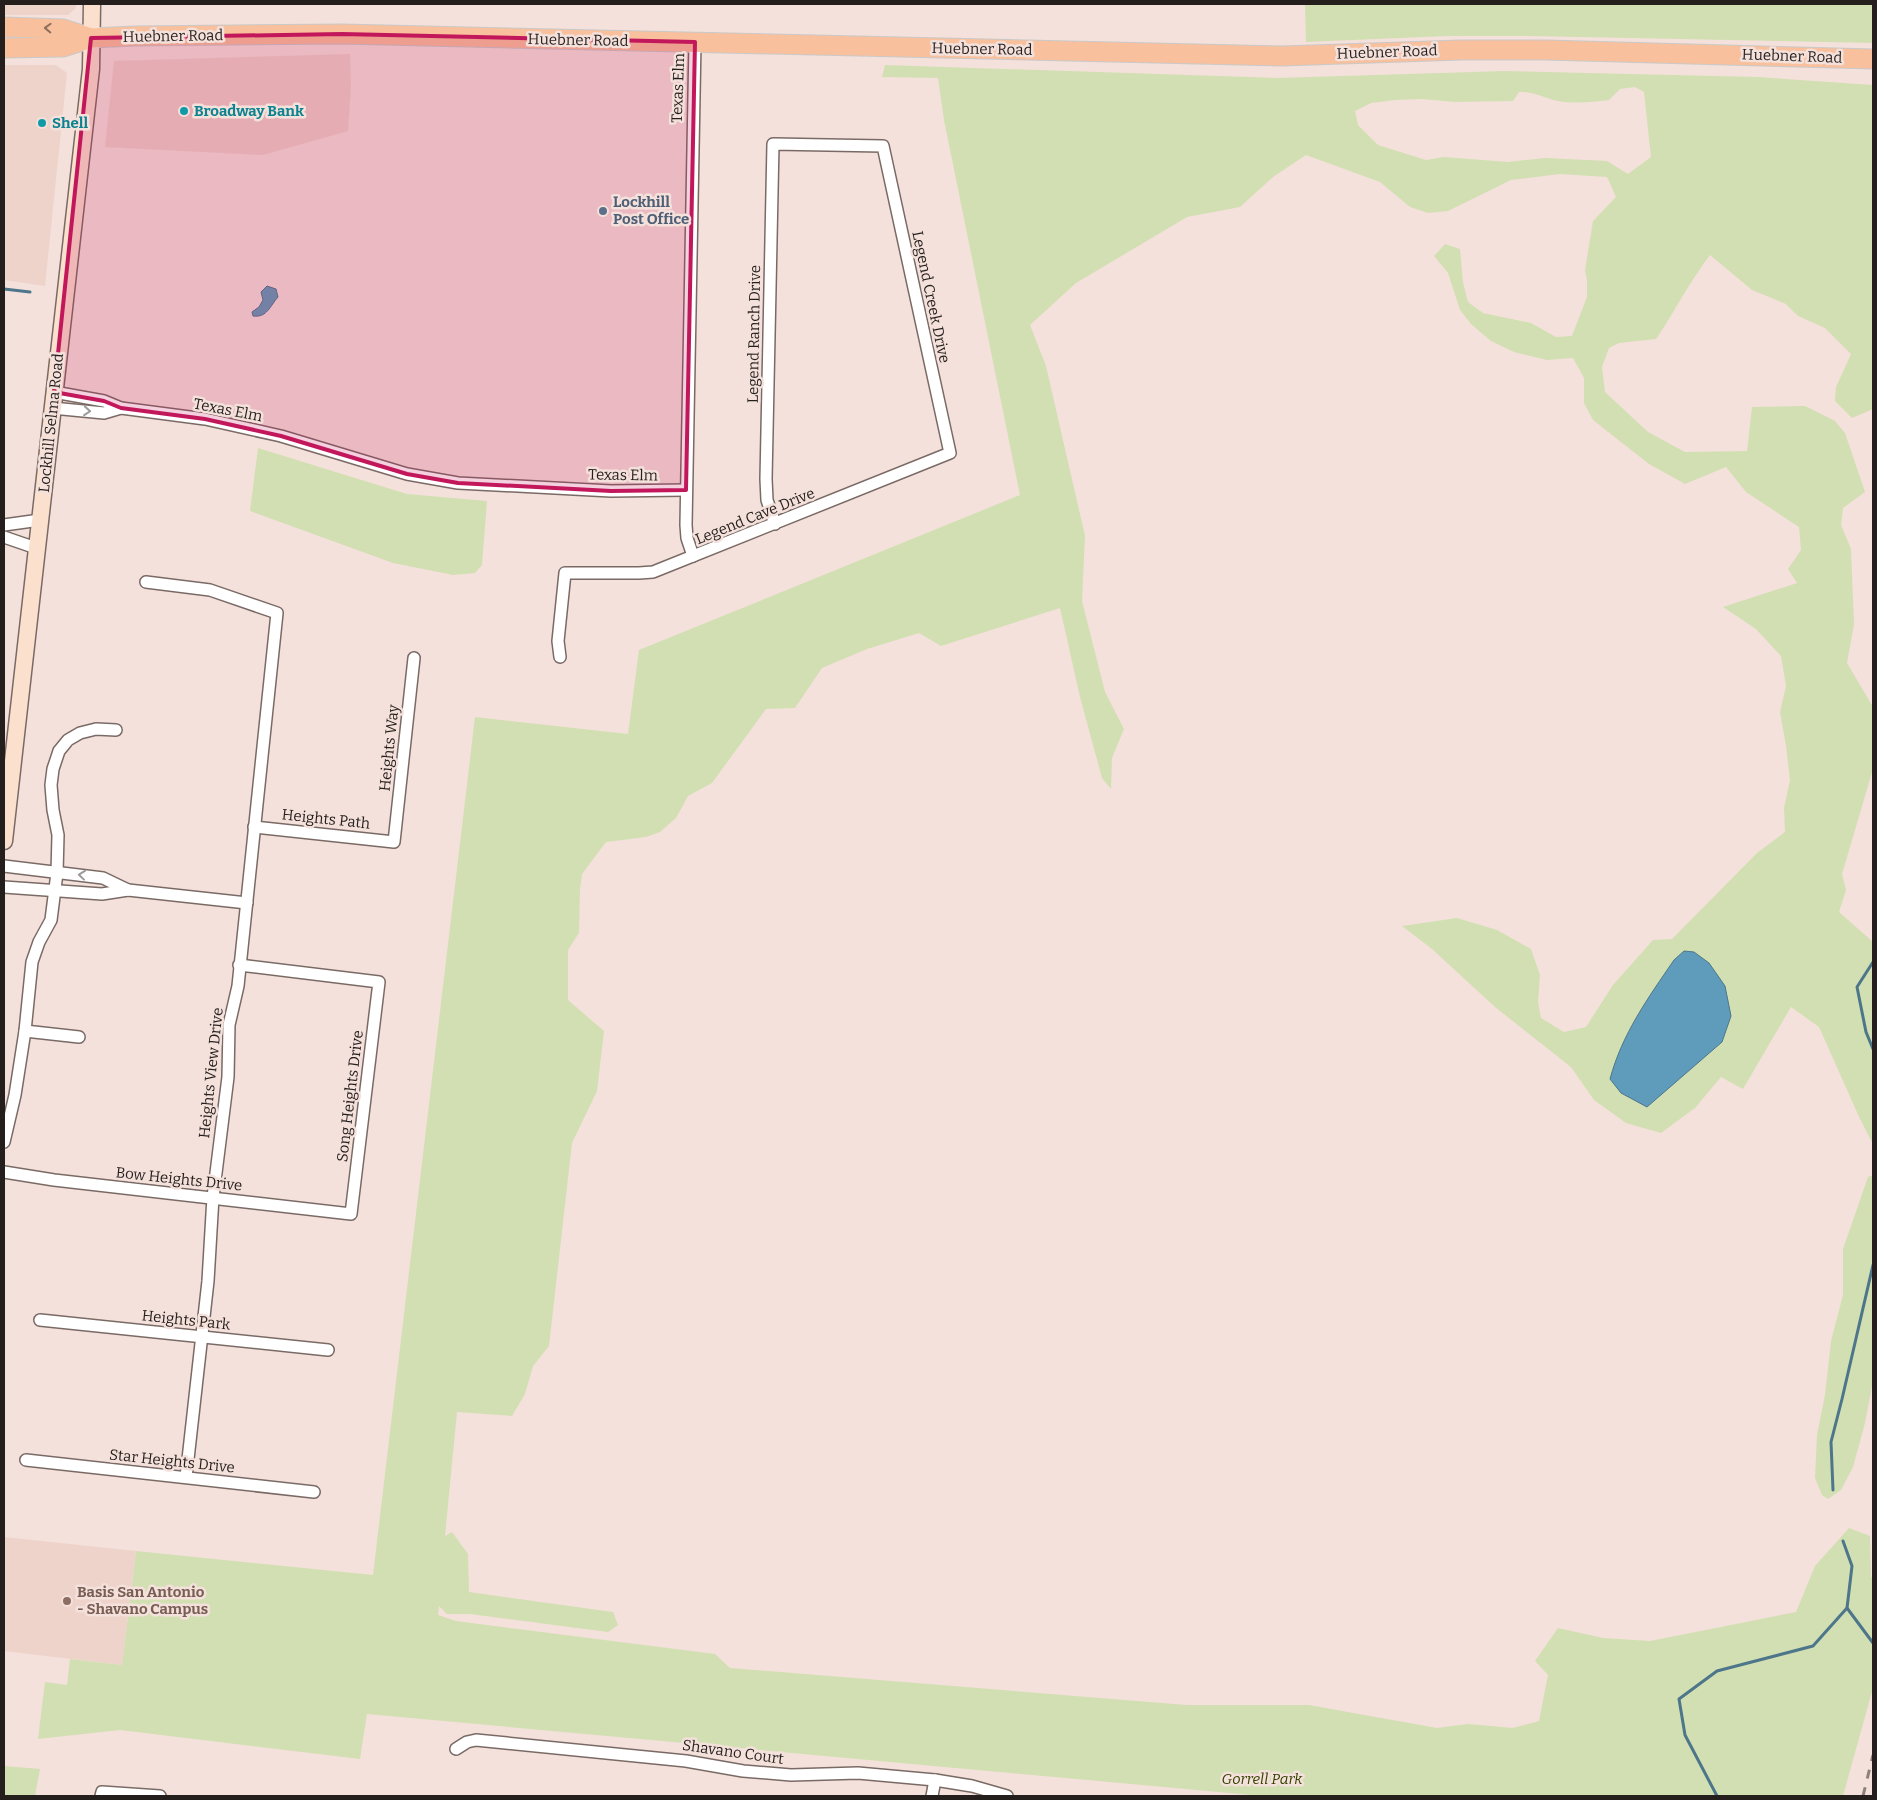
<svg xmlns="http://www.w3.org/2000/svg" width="1877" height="1800" viewBox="0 0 1877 1800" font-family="Bitter,serif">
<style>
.built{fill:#eed3ca}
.green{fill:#d2dfb2;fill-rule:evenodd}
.water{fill:#5f9bba;stroke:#4d768b}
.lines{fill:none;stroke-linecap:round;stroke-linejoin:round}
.stream{stroke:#4d768b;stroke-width:3}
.street-casing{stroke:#7a6a65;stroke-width:14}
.secondary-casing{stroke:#7a6a65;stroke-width:19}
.primary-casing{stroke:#cac9c9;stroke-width:21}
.street{stroke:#fff;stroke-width:11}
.secondary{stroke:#fbe0ce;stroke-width:16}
.primary{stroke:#f8c09c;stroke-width:19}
.rail{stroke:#8c807c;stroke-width:3;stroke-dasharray:9 9;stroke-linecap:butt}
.oneway{stroke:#8e6f5c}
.oneway2{stroke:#9c9a99}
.marked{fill:#c2185b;fill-opacity:0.2;stroke:#c2185b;stroke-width:4;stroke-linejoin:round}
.culture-dot{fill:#0f9aa8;stroke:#f4e1db;stroke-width:2}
.service-dot{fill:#5c6f8a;stroke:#f4e1db;stroke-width:2}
.education-dot{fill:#8d6e63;stroke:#f4e1db;stroke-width:2}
.labels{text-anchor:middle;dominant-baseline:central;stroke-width:5;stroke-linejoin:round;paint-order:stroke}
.street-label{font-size:15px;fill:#241e1c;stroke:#f4e1db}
.culture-label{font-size:15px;font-weight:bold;fill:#0d838f;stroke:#f4e1db;text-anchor:start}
.service-label{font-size:15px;font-weight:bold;fill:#4e5e75;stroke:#f4e1db;text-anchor:start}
.education-label{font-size:15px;font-weight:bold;fill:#785e54;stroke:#f4e1db;text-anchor:start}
.park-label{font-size:15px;font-style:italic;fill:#354200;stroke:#f4e1db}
</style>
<rect width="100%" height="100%" fill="#f4e1db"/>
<g class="built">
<polygon points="4,4 76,4 76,8 68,15 4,15"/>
<polygon points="350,54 351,85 348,131 263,155 105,147 114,61"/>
<polygon points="4,65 56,65 67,73 45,286 4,280"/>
<polygon points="4,1537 136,1551 122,1665 4,1651"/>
</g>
<g class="green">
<polygon points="1305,4 1873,4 1873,43 1529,36 1448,36 1306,42"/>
<path d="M885 65 1277 78 1505 71 1757 77 1873 85V409L1852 418 1835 401 1836 387 1851 354 1825 328 1798 316 1786 304 1752 290 1710 255C1690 281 1675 311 1656 339L1619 343 1609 348 1602 367 1605 392 1648 432 1685 452 1747 451 1752 407 1805 406 1835 421 1845 433 1865 492 1843 508 1841 525 1851 549 1854 624 1847 663 1873 707V769L1842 874 1846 890 1839 912 1873 942V1144L1860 1119 1819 1027 1791 1007 1743 1089 1721 1077 1695 1108 1661 1133 1626 1123 1594 1100 1571 1067 1495 1007 1432 949 1402 926 1457 918 1497 930 1531 949 1540 975 1538 1002 1541 1018 1564 1032 1586 1027 1613 985 1653 940 1672 939 1757 853 1785 832 1784 808 1790 780 1786 746 1780 712 1786 686 1781 656 1756 629 1723 607 1797 583 1788 569 1801 550 1799 527 1746 492 1726 467 1685 484 1649 464 1593 420 1584 403V378L1573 358 1547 360 1514 352 1491 341 1471 324 1460 310 1448 273 1434 256 1445 244 1460 249 1463 282 1468 302 1483 313 1531 323 1556 337 1572 336 1587 297V280L1585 270 1593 221 1616 197 1607 177 1560 174 1511 180 1448 211 1428 213 1410 207 1380 182 1306 155 1273 177 1240 207 1187 217 1076 283 1030 325 1046 366 1085 536 1082 601 1105 692 1124 729 1112 758 1111 789 1102 778 1080 697 1060 608 941 646 919 633 867 649 822 668 795 708 766 709 712 783 688 796 676 818 660 832 646 837 606 842 582 874 580 889 579 933 568 950V1000L604 1031 597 1091 572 1143 549 1346 533 1366 525 1394 512 1416 457 1412 445 1536 452 1532 468 1554 469 1592 613 1612 618 1625 608 1632 470 1614H447L439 1606 438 1615 456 1621 715 1654 730 1668 1187 1705H1309L1437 1728 1468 1724 1513 1728 1539 1721 1548 1675 1535 1661 1558 1628 1603 1638 1650 1641 1796 1612 1815 1566 1849 1528 1870 1536 1871 1577 1873 1578V1688L1843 1796H1262L367 1714 360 1759 120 1730 38 1739 45 1682 67 1685 70 1659 122 1665 136 1551 373 1575 475 717 628 734 639 650 1020 495 944 120 938 78 882 77ZM1635 87 1644 92 1651 157 1628 174 1607 161 1545 158 1508 162 1444 157 1426 160 1378 145 1358 125 1355 111 1371 103 1395 100 1422 99 1455 102 1513 101 1519 92C1533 91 1544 98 1558 101 1575 104 1592 102 1609 100L1620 89Z"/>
<polygon points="258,448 407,494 487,501 482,565 475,573 453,575 393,563 250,511"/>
<polygon points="1873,1175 1873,1381 1865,1423 1853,1467 1841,1490 1828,1499 1822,1495 1815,1478 1817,1435 1825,1395 1831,1341 1843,1295 1843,1249 1868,1177"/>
<polygon points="4,1766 40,1769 35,1796 4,1796"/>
</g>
<g class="water">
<path d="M267 286 276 289 278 297C270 306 267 318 253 316L252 312 259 307 263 300 261 292Z"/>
<path d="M1684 951 1694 952 1709 963 1725 986 1731 1016 1722 1042 1647 1107 1621 1093 1610 1079C1622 1034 1648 998 1674 960Z"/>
</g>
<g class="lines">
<g class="stream">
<polyline points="4,289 30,292"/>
<polyline points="1873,962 1857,987 1866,1032 1873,1049"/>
<polyline points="1833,1490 1831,1442 1842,1399 1873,1265"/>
<polyline points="1847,1608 1873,1643"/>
<polyline points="1717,1796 1685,1735 1679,1699 1717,1671 1813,1646 1847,1608 1852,1566 1843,1541"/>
</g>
<g class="street-casing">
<g id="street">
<polyline points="54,392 104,401 121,408 205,419 281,436 407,474 458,483 611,491 686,490"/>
<polyline points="52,408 104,413 121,408"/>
<polyline points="4,525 40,520"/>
<polyline points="4,537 36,548"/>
<polyline points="693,556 687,538 686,525 695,42"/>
<polyline points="146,582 210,590 277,613 238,986 229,1025 228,1077 213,1197 208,1281 186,1477"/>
<polyline points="560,657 558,641 565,573 639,573 653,572 950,453 883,146 773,144 766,479 767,500 775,524"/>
<polyline points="254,827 394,842 414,658"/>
<polyline points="4,866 103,878 128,890"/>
<polyline points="4,887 102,894 128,890 247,903"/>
<polyline points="25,1031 79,1037"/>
<polyline points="4,1142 15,1095 25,1031 32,962 39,942 51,920 57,873 58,835 53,810 51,785 53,769 59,751 68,740 80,733 96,729 116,730"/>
<polyline points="4,1172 54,1180 351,1214 379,982 239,965"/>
<polyline points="40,1320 328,1350"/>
<polyline points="26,1460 314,1492"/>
<polyline points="456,1749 467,1742 476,1740 686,1761 743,1771 791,1775 858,1773 935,1780 972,1786 1007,1796"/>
<polyline points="101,1796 102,1792 160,1796"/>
<polyline points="932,1796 935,1780"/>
</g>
</g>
<g class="secondary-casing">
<polyline id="secondary" points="4,841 91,69 92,4"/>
</g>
<g class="primary-casing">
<g id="primary">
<polyline points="4,27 63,29 91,38"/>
<polyline points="4,48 63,47 91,38 135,36 342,34 1282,56 1461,50 1546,50 1873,59"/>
</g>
</g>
<use href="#street" class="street"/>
<use href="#secondary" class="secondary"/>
<use href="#primary" class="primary"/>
<polyline class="rail" points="1863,1796 1873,1755"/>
</g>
<defs><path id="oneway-chevron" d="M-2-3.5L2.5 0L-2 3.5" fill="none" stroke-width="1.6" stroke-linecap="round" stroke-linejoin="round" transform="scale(1.25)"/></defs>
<use class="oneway" href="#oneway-chevron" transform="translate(48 28) rotate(-178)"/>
<g class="oneway2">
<use href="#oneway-chevron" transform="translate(87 411) rotate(5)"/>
<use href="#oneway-chevron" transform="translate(82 875) rotate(-174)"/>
</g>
<path class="marked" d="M342 34 695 42 686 490 611 491 458 483 407 474 281 436 205 419 121 408 104 401 54 392 91 38Z"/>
<g class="culture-dot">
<circle cx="184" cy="111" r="5"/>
<circle cx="42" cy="123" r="5"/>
</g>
<circle class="service-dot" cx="603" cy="211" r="5"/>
<circle class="education-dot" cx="67" cy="1601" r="5"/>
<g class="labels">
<g class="street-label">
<text transform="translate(173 36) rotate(-1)">Huebner Road</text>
<text transform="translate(578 40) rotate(1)">Huebner Road</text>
<text transform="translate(982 49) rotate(1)">Huebner Road</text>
<text transform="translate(1387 52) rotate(-2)">Huebner Road</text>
<text transform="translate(1792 56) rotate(2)">Huebner Road</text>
<text transform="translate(678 88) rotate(-88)">Texas Elm</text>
<text transform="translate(931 297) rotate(78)">Legend Creek Drive</text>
<text transform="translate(754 334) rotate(-89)">Legend Ranch Drive</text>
<text transform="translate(228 410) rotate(11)">Texas Elm</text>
<text transform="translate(51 423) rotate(-84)">Lockhill Selma Road</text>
<text transform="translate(623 475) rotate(1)">Texas Elm</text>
<text transform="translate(755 516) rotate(-22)">Legend Cave Drive</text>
<text transform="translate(389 748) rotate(-84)">Heights Way</text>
<text transform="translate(326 819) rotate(6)">Heights Path</text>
<text transform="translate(211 1073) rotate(-84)">Heights View Drive</text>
<text transform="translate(350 1096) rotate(-83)">Song Heights Drive</text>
<text transform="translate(179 1179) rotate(6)">Bow Heights Drive</text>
<text transform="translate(186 1320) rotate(6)">Heights Park</text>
<text transform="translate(172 1461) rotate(6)">Star Heights Drive</text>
<text transform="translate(733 1752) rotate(8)">Shavano Court</text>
</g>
<g class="culture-label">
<text x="194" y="111">Broadway Bank</text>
<text x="52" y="123">Shell</text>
</g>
<g class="service-label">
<text x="613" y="202">Lockhill<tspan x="613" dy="17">Post Office</tspan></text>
</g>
<g class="education-label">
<text x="77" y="1592">Basis San Antonio<tspan x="77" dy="17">- Shavano Campus</tspan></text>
</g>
<g class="park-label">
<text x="1262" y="1779">Gorrell Park</text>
</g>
</g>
<rect width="1877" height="1800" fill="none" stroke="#241e1c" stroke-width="10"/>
</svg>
